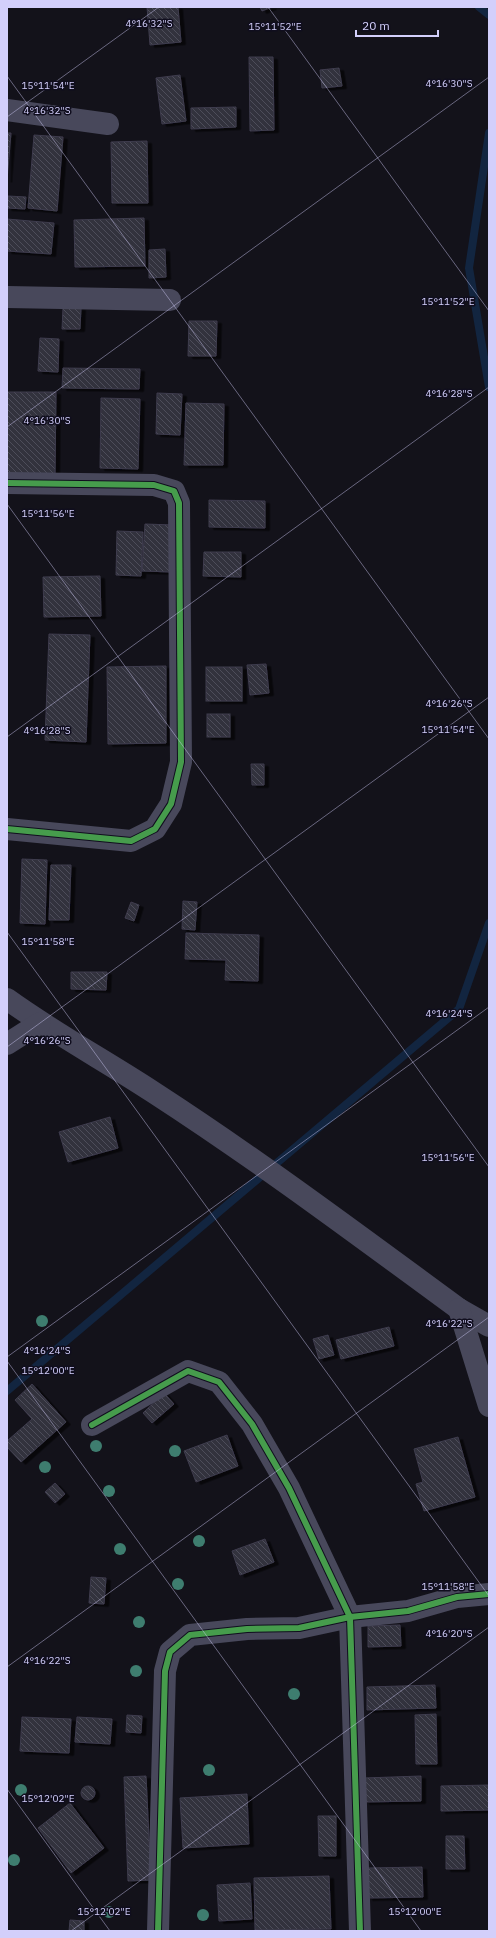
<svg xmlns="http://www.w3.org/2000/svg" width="496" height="1938" viewBox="0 0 496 1938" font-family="'IBM Plex Sans',sans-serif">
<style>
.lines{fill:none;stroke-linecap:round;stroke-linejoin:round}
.stream{stroke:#122540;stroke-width:8}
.building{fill:url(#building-back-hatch);stroke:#3e3c4d;filter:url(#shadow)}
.minor{stroke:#48485b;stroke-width:22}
.cycleway-casing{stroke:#100e1e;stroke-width:8}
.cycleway{stroke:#469c4c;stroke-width:6}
.tree{fill:#3e7d6f}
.ticks{fill:none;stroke:#d3cffb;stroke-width:1;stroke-opacity:0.45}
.ticks-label{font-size:10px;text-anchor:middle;fill:#d3cffb;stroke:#100e1e;stroke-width:3;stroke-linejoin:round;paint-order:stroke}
</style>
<defs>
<pattern id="building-back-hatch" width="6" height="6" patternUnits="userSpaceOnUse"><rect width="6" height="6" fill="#31303d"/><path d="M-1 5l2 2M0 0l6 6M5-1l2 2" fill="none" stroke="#4e4d5a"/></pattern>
<filter id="shadow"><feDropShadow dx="4.5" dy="2.5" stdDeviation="0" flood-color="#0009"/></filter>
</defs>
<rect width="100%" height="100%" fill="#13121a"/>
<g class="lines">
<g class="stream">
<polyline points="479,7 489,15"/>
<polyline points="489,133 469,268 489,387"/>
<polyline points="7,1391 459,1009 489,923"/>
</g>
</g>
<g class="building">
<polygon points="147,7 178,7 181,42 150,45"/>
<polygon points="260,7 272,7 262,11"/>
<polygon points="249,57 273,57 274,130 250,131"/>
<polygon points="339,68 342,86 322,88 320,70"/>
<polygon points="180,75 186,121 162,124 156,78"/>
<polygon points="236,107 236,127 191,129 191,108"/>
<polygon points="7,133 11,133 7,180"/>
<polygon points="34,135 63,137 57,211 28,208"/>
<polygon points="147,141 148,203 112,203 111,142"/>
<polygon points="8,196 26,197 25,209 7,208"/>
<polygon points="144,218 145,266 75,267 74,220"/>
<polygon points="7,219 54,223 51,254 7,251"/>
<polygon points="165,249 166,277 149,278 149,250"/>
<polygon points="63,308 81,308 80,329 62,329"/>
<polygon points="189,321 217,321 216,356 188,356"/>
<polygon points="40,338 59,339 58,372 38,371"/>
<polygon points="63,368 140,369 139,389 62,388"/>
<polygon points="7,392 56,392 55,475 7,474"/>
<polygon points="157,393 182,394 180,435 156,434"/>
<polygon points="101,398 140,399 138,469 100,468"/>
<polygon points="186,403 224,404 223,465 184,465"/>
<polygon points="209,500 265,501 265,528 209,527"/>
<polygon points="145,524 174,525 171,572 142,571"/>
<polygon points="117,531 143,532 141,576 116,575"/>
<polygon points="204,552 241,552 241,577 203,576"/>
<polygon points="100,576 101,616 44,617 43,577"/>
<polygon points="49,634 90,635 86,742 45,740"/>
<polygon points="266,664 269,693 250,695 247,665"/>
<polygon points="166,666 166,743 108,744 107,667"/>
<rect x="206" y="667" width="36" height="34"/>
<rect x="207" y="714" width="23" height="23"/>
<polygon points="251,764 264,764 264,785 252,785"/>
<polygon points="22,859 47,860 45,924 20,923"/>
<polygon points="51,865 71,865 69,920 49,920"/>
<polygon points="183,901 197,902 195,930 182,929"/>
<polygon points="131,902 139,905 134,921 125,918"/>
<polygon points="186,933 259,935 258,981 225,980 226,960 185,959"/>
<polygon points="71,972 107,972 106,990 71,989"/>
<polygon points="110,1117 118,1148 68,1162 59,1132"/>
<polygon points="389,1327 394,1346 341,1359 336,1340"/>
<polygon points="328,1335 334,1355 319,1359 313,1339"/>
<polygon points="32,1384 66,1422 21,1462 7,1447 7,1441 32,1419 15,1400"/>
<polygon points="164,1393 174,1404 152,1423 143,1413"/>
<polygon points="227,1435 238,1466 196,1482 184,1451"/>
<polygon points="458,1437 475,1497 424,1511 416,1484 423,1482 414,1449"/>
<polygon points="55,1483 65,1494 55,1503 45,1492"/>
<polygon points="265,1539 274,1562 240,1575 232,1551"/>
<polygon points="91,1577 106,1578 104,1604 89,1603"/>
<polygon points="400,1625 401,1646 368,1647 368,1626"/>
<polygon points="435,1685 436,1708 367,1710 367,1687"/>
<polygon points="436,1714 437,1764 416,1764 415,1715"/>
<polygon points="127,1715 142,1716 141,1733 126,1732"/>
<polygon points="22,1717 71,1719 69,1753 20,1751"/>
<polygon points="77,1717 112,1719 110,1744 75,1742"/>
<polygon points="146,1776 151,1880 128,1881 124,1777"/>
<polygon points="421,1776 421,1801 365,1802 364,1778"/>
<polygon points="489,1785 489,1810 441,1811 441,1786"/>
<circle cx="88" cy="1793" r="7"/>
<polygon points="247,1794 249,1844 183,1848 180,1798"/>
<polygon points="70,1803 104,1848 71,1873 38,1828"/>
<polygon points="318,1816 336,1816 336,1856 319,1856"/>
<polygon points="446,1836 464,1836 465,1869 446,1869"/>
<polygon points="422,1867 423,1897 368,1898 368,1868"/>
<polygon points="329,1876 331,1929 255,1930 254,1878"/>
<polygon points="250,1883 252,1919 219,1921 217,1885"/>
<polygon points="70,1920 84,1921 84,1931 69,1931"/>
</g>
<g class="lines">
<g class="minor">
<polyline points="7,110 108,124"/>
<polyline points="7,297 170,300"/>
<polyline points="7,483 154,485 174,491 179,503 181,762 171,804 155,829 131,841 7,829"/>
<path d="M7 999C54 1033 104 1060 153 1092 258 1160 358 1235 459 1309L489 1326"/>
<polyline points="7,1044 40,1023"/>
<polyline points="459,1309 489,1406"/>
<polyline points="92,1425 188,1371 219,1382 252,1424 289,1488 350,1617 360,1931"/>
<polyline points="158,1931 165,1671 170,1652 190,1635 247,1629 299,1628 350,1617 408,1611 457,1597 489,1594"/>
</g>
<g class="cycleway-casing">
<g id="cycleway">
<polyline points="7,483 154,485 174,491 179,503 181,762 171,804 155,829 131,841 7,829"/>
<polyline points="92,1425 188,1371 219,1382 252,1424 289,1488 350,1617 360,1931"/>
<polyline points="158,1931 165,1671 170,1652 190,1635 247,1629 299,1628 350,1617 408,1611 457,1597 489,1594"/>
</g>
</g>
<use href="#cycleway" class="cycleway"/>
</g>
<g class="tree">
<circle cx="42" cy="1321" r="6"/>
<circle cx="96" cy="1446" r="6"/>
<circle cx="175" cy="1451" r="6"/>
<circle cx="45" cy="1467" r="6"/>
<circle cx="109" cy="1491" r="6"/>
<circle cx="199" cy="1541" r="6"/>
<circle cx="120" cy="1549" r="6"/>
<circle cx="178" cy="1584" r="6"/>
<circle cx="139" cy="1622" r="6"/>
<circle cx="136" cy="1671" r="6"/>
<circle cx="294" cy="1694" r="6"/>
<circle cx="209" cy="1770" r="6"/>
<circle cx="21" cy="1790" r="6"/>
<circle cx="14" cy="1860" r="6"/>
<circle cx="109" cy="1912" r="6"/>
<circle cx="203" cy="1915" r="6"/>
</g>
<path class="ticks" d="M268 7 489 311M7 76 489 739M7 117 159 7M7 427 489 77M7 504 489 1167M7 737 489 387M7 932 489 1596M7 1047 489 697M7 1357 489 1007M7 1361 421 1931M7 1667 489 1317M7 1789 110 1931M71 1931 489 1627"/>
<g class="ticks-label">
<text x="149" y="27">4°16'32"S</text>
<text x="275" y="30">15°11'52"E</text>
<text x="449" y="87">4°16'30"S</text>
<text x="48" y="89">15°11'54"E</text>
<text x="47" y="114">4°16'32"S</text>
<text x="448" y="305">15°11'52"E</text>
<text x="449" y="397">4°16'28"S</text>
<text x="47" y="424">4°16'30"S</text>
<text x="48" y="517">15°11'56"E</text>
<text x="449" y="707">4°16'26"S</text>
<text x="448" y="733">15°11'54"E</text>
<text x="47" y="734">4°16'28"S</text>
<text x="48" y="945">15°11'58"E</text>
<text x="449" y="1017">4°16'24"S</text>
<text x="47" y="1044">4°16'26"S</text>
<text x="448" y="1161">15°11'56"E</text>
<text x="449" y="1327">4°16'22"S</text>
<text x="47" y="1354">4°16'24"S</text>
<text x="48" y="1374">15°12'00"E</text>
<text x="448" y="1590">15°11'58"E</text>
<text x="449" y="1637">4°16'20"S</text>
<text x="47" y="1664">4°16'22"S</text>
<text x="48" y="1802">15°12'02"E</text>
<text x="104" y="1915">15°12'02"E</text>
<text x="415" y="1915">15°12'00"E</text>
</g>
<rect width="496" height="1938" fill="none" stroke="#d3cffb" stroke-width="16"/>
<path d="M356 30v6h82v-6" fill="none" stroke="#d3cffb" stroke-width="2"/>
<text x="362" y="30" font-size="12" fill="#d3cffb" stroke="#100e1e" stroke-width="3" paint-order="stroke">20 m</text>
</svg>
